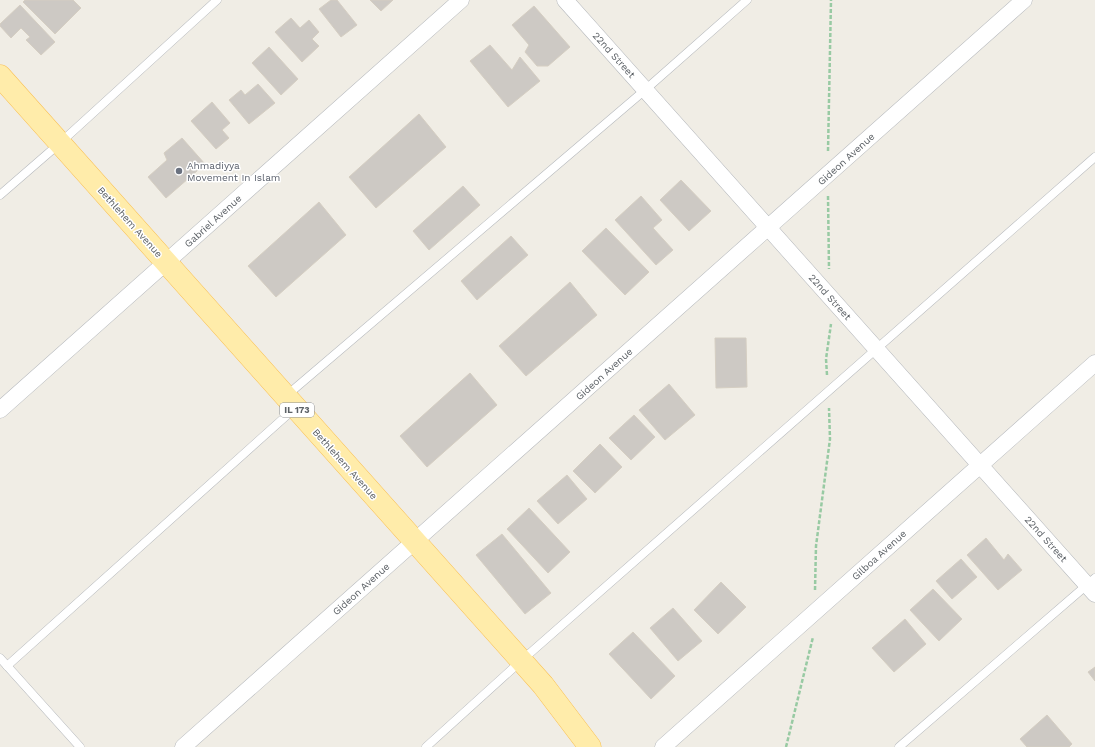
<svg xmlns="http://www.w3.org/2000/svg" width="1095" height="747" viewBox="0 0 1095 747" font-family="'Work Sans',sans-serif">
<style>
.building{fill:#cdc9c4;stroke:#d5cec2}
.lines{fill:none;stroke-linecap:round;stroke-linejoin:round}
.lane-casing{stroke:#b5b8bc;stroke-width:9}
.street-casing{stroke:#b5b8bc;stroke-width:17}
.primary-casing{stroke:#fac054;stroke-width:23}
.path{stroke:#98caa3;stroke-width:2.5;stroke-dasharray:4 2;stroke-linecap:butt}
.lane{stroke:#fff;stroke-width:8}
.street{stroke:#fff;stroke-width:16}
.primary{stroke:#ffecaa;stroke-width:22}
.worship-dot{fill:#6b7280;stroke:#fff;stroke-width:1.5}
.labels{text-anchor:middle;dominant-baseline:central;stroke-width:3;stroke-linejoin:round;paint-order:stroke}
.shield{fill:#fff;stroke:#8d9094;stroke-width:1}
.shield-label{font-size:9px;font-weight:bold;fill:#5c6166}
.street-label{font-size:10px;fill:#5c6166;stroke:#fff}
.worship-label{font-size:10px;fill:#5b616d;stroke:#fff;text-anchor:start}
</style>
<rect width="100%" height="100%" fill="#f0ede5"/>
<g class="building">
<polygon points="25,0 73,0 81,8 55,34 23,2"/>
<polygon points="331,0 337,0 357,25 341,37 319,9"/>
<polygon points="370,0 393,0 381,11"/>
<polygon points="20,5 55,42 41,55 26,40 30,37 21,28 11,38 0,26 0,24"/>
<polygon points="534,6 570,47 548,66 537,66 525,52 529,45 512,25"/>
<polygon points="291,18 300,28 309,20 319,32 312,39 319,46 302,62 275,32"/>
<polygon points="490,45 512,70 520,57 540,81 508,107 470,61"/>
<polygon points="269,47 298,79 281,95 252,63"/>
<polygon points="258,84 275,103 249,124 229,100 241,90 245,95"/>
<polygon points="212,102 230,123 222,130 229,138 216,149 191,121"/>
<polygon points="419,114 446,147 376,208 349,177"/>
<polygon points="182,138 205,164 166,198 148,177 167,160 164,153"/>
<polygon points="681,180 711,211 689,231 660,200"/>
<polygon points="463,186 480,205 429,250 413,231"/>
<polygon points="641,196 662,220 653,228 673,250 656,265 615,220"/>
<polygon points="319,202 346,235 276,297 248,266"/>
<polygon points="606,228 649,272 625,295 582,251"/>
<polygon points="511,236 528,255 477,300 461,281"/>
<polygon points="570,282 597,315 526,376 499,346"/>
<polygon points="715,338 746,338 747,387 716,388"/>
<polygon points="470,373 497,405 427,467 400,436"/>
<polygon points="669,384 695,415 665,440 639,410"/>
<polygon points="634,415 655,437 631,460 609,438"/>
<polygon points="600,444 622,467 595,493 573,471"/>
<polygon points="567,475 587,499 558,524 537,501"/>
<polygon points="529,508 570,552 548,573 507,529"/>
<polygon points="502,534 551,593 525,614 476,555"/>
<polygon points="986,538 1004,560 1008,554 1022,570 998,590 967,555"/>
<polygon points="961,559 977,577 952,599 936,581"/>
<polygon points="721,582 746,607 718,634 694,610"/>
<polygon points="933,589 962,619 939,641 910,610"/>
<polygon points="673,608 702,641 678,661 650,628"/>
<polygon points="905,619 926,644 894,672 872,648"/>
<polygon points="633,632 675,676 651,699 609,654"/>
<polygon points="1095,667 1095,681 1088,672"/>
<polygon points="1047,715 1072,744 1069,747 1027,747 1020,739"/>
</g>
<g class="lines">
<g class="lane-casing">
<g id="lane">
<polyline points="0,195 60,143 217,0"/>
<polyline points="286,396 645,90 747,0"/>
<polyline points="0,658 80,747"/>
<polyline points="7,666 295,408"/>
<polyline points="426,747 521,661 1095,157"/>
<polyline points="899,747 1095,578"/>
</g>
</g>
<g class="street-casing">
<g id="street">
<polyline points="565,0 1095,594"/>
<polyline points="0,410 461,0"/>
<polyline points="183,747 1024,0"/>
<polyline points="663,747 1095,363"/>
</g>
</g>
<g class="primary-casing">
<polyline id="primary" points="0,76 543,685 590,747"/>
</g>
<g class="path">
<polyline points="828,151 831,0"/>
<polyline points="828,196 829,269"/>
<polyline points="827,375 826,359 831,324"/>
<polyline points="815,590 816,546 830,439 829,408"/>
<polyline points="786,747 813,637"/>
</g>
<use href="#lane" class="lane"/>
<use href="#street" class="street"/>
<use href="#primary" class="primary"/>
</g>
<circle class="worship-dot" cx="179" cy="171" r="4"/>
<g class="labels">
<rect class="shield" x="280" y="403" width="34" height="14" rx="3"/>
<g class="shield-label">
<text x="297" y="410">IL 173</text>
</g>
<g class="street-label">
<text transform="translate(614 55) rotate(48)">22nd Street</text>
<text transform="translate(846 159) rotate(-42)">Gideon Avenue</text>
<text transform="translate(213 221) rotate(-42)">Gabriel Avenue</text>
<text transform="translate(130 222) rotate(48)">Bethlehem Avenue</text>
<text transform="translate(830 297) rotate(48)">22nd Street</text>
<text transform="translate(604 374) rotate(-42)">Gideon Avenue</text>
<text transform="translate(345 464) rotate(48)">Bethlehem Avenue</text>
<text transform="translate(1046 539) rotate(48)">22nd Street</text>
<text transform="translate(879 555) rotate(-42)">Gilboa Avenue</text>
<text transform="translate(361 589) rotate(-42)">Gideon Avenue</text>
</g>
<g class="worship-label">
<text x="187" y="165">Ahmadiyya<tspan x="187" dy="12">Movement In Islam</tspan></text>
</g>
</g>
</svg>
